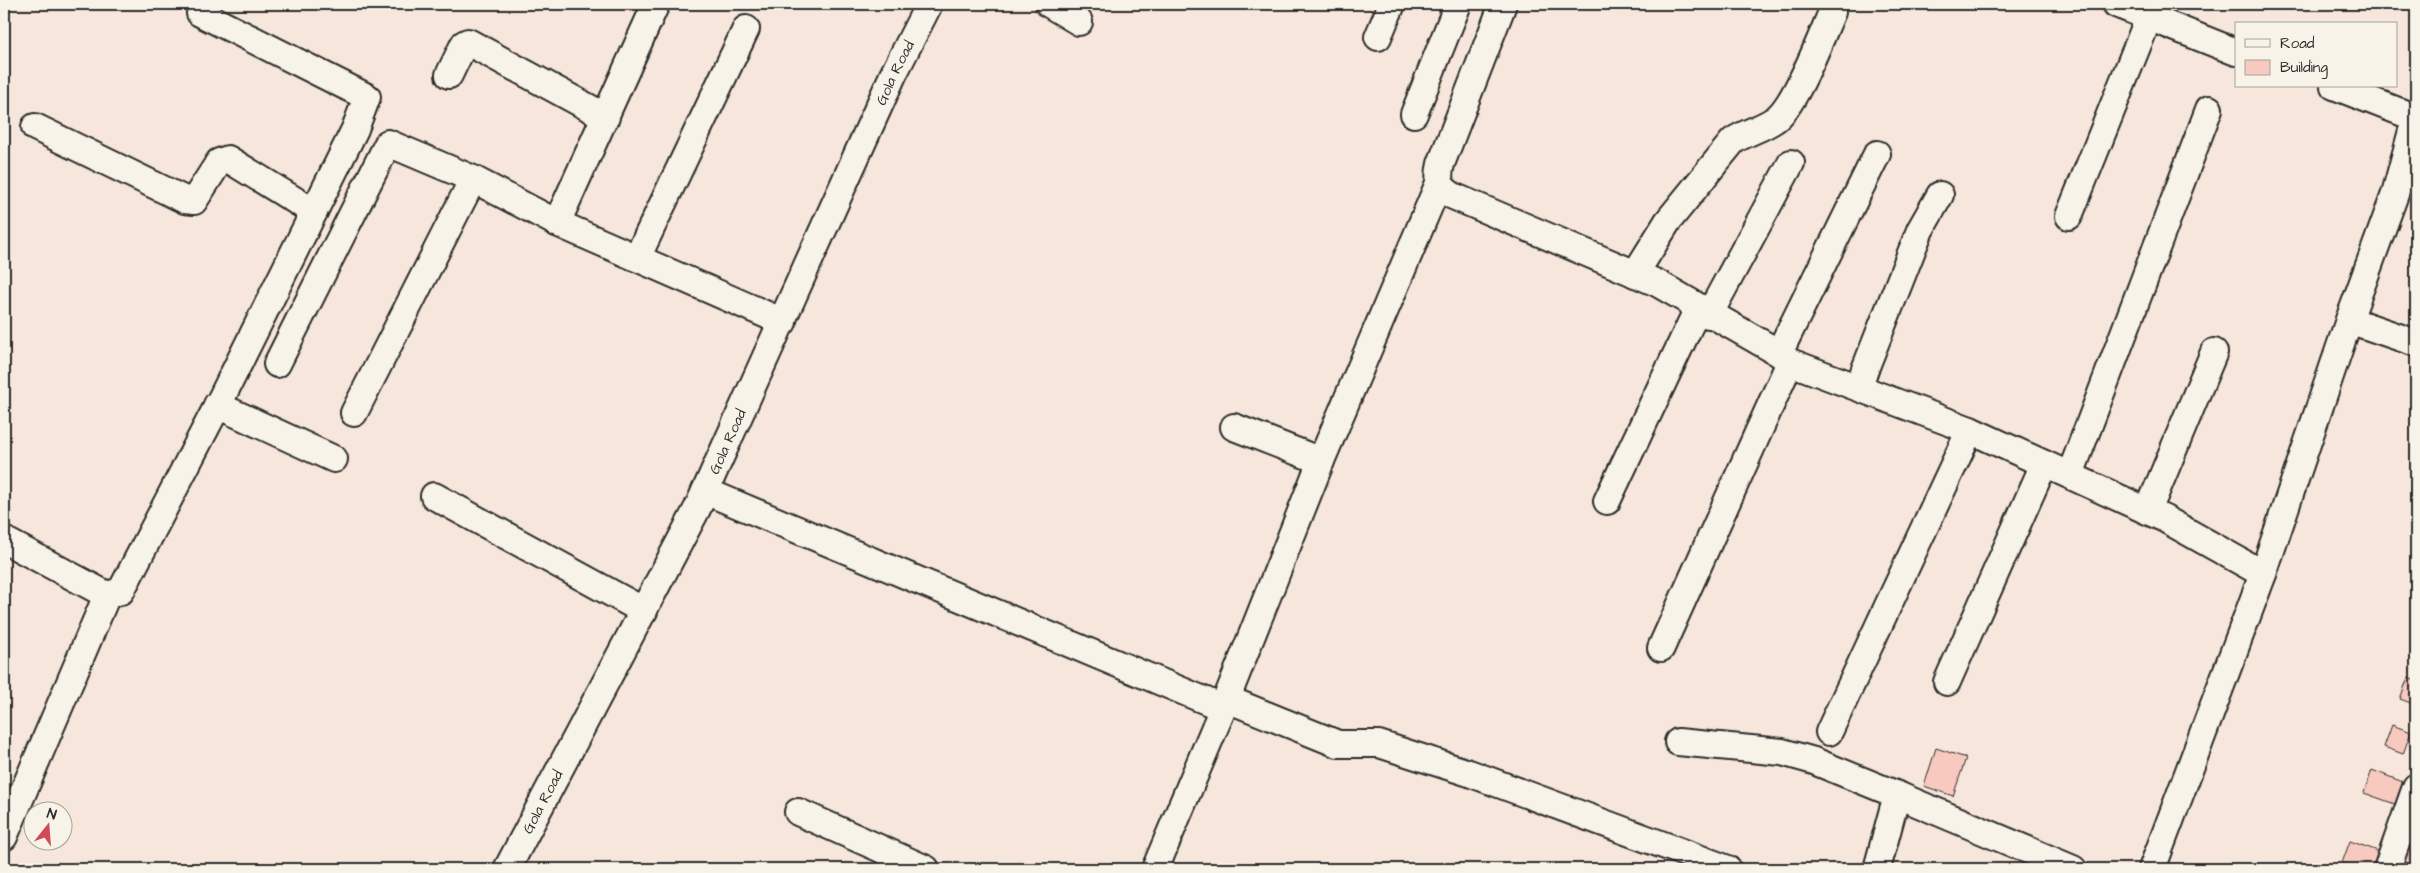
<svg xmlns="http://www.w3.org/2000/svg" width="2420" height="873" viewBox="0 0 2420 873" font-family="'Architects Daughter',sans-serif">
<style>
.building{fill:#f8c9be;stroke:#2b2b2b}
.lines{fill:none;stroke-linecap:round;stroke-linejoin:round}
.minor-casing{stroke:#2b2b2b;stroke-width:30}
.minor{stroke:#f7f3e8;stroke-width:26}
.labels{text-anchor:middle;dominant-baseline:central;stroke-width:4.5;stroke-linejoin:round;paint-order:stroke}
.street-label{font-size:15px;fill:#2b2b2b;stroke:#f7f3e8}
</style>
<rect width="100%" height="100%" fill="#f7e6db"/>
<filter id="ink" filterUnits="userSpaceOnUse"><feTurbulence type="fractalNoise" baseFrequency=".02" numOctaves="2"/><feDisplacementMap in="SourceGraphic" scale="10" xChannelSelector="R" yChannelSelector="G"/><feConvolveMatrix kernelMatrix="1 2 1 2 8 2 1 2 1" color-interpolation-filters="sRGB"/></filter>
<g filter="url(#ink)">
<g class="building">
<polygon points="2408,677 2416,680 2416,705 2400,699"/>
<polygon points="2392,725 2411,732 2403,754 2384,747"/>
<polygon points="1936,748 1966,758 1953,796 1924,786"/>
<polygon points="2372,770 2403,782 2395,804 2364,793"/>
<polygon points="2350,841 2381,852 2375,869 2358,869 2342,863"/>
<polygon points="2401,842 2416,848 2416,869 2406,869 2393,865"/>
</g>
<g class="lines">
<g class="minor-casing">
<g id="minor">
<polyline points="1049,4 1079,22"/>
<path d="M1503 4 1441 164C1437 180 1439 187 1453 196L1657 283 1779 353 1790 362 1970 430 2163 518 2263 574"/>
<polyline points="2116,4 2236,52"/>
<polyline points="1378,37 1392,4"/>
<polyline points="449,75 464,44 468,42 606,117"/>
<polyline points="2334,86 2416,118"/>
<polyline points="1414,114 1458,4"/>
<polyline points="35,127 185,200 194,201 219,162 228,159 314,212"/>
<polyline points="2069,216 2149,17"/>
<polyline points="557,223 656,4"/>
<polyline points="637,258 746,29"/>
<path d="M1635 274 1668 221 1733 141C1746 132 1761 129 1774 120 1795 107 1821 37 1832 12"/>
<polyline points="1709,315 1791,163"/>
<polyline points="2349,320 2416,343"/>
<polyline points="1779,353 1877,154"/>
<polyline points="277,364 388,143 473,179 557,223 783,322"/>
<polyline points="1858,387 1920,230 1940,195"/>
<polyline points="217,405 334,459"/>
<polyline points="354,413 473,179"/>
<polyline points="1234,427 1321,461"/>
<polyline points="2070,475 2209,109"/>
<polyline points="705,491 1223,708"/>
<polyline points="434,496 644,611"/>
<polyline points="1607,501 1698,308"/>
<polyline points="2148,511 2214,352"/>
<polyline points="4,540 107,595 4,837"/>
<polyline points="107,595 121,591 222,397 355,129 367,97 200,13 204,4"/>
<polyline points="1661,648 1790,362"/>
<polyline points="1947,682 2044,464"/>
<polyline points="1227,699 1338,744 1379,744 1469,773 1728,869"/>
<polyline points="1829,732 1970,430"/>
<polyline points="1678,742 1782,752 1814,761 1900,796"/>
<polyline points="798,812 926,869"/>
<path id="s1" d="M507 869 697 509 893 75 929 4"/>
<polyline points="1155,869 1223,708 1321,461 1439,183"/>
<polyline points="1877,869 1895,802 1900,796 2073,869"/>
<polyline points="2152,869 2263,574 2349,320 2395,194 2416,116"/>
<polyline points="2387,869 2416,787"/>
</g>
</g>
<use href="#minor" class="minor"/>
</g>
</g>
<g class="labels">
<g class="street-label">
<text stroke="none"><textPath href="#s1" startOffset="886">Gola Road</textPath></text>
<text stroke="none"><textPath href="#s1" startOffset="481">Gola Road</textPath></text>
<text stroke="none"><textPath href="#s1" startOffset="76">Gola Road</textPath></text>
</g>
</g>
<rect width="2420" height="873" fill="none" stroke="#f7f3e8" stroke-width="20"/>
<rect x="10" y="10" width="2400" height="853" fill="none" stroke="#2b2b2b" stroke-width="2" filter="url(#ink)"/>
<rect x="2235" y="22" width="162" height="65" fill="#f7f3e8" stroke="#a5a39c"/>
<rect x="2245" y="39" width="25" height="8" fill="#f7f3e8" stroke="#a5a39c"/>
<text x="2280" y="48" font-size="15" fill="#2b2b2b">Road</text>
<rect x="2245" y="60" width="25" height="15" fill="#f8c9be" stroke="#a5a39c"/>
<text x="2280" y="72" font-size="15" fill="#2b2b2b">Building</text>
<g transform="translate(48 826) rotate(17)"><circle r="24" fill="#f7f3e8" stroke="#a5a39c"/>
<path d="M0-4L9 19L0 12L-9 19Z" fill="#d1495b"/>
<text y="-8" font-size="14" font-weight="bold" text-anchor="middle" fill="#2b2b2b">N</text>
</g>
</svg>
